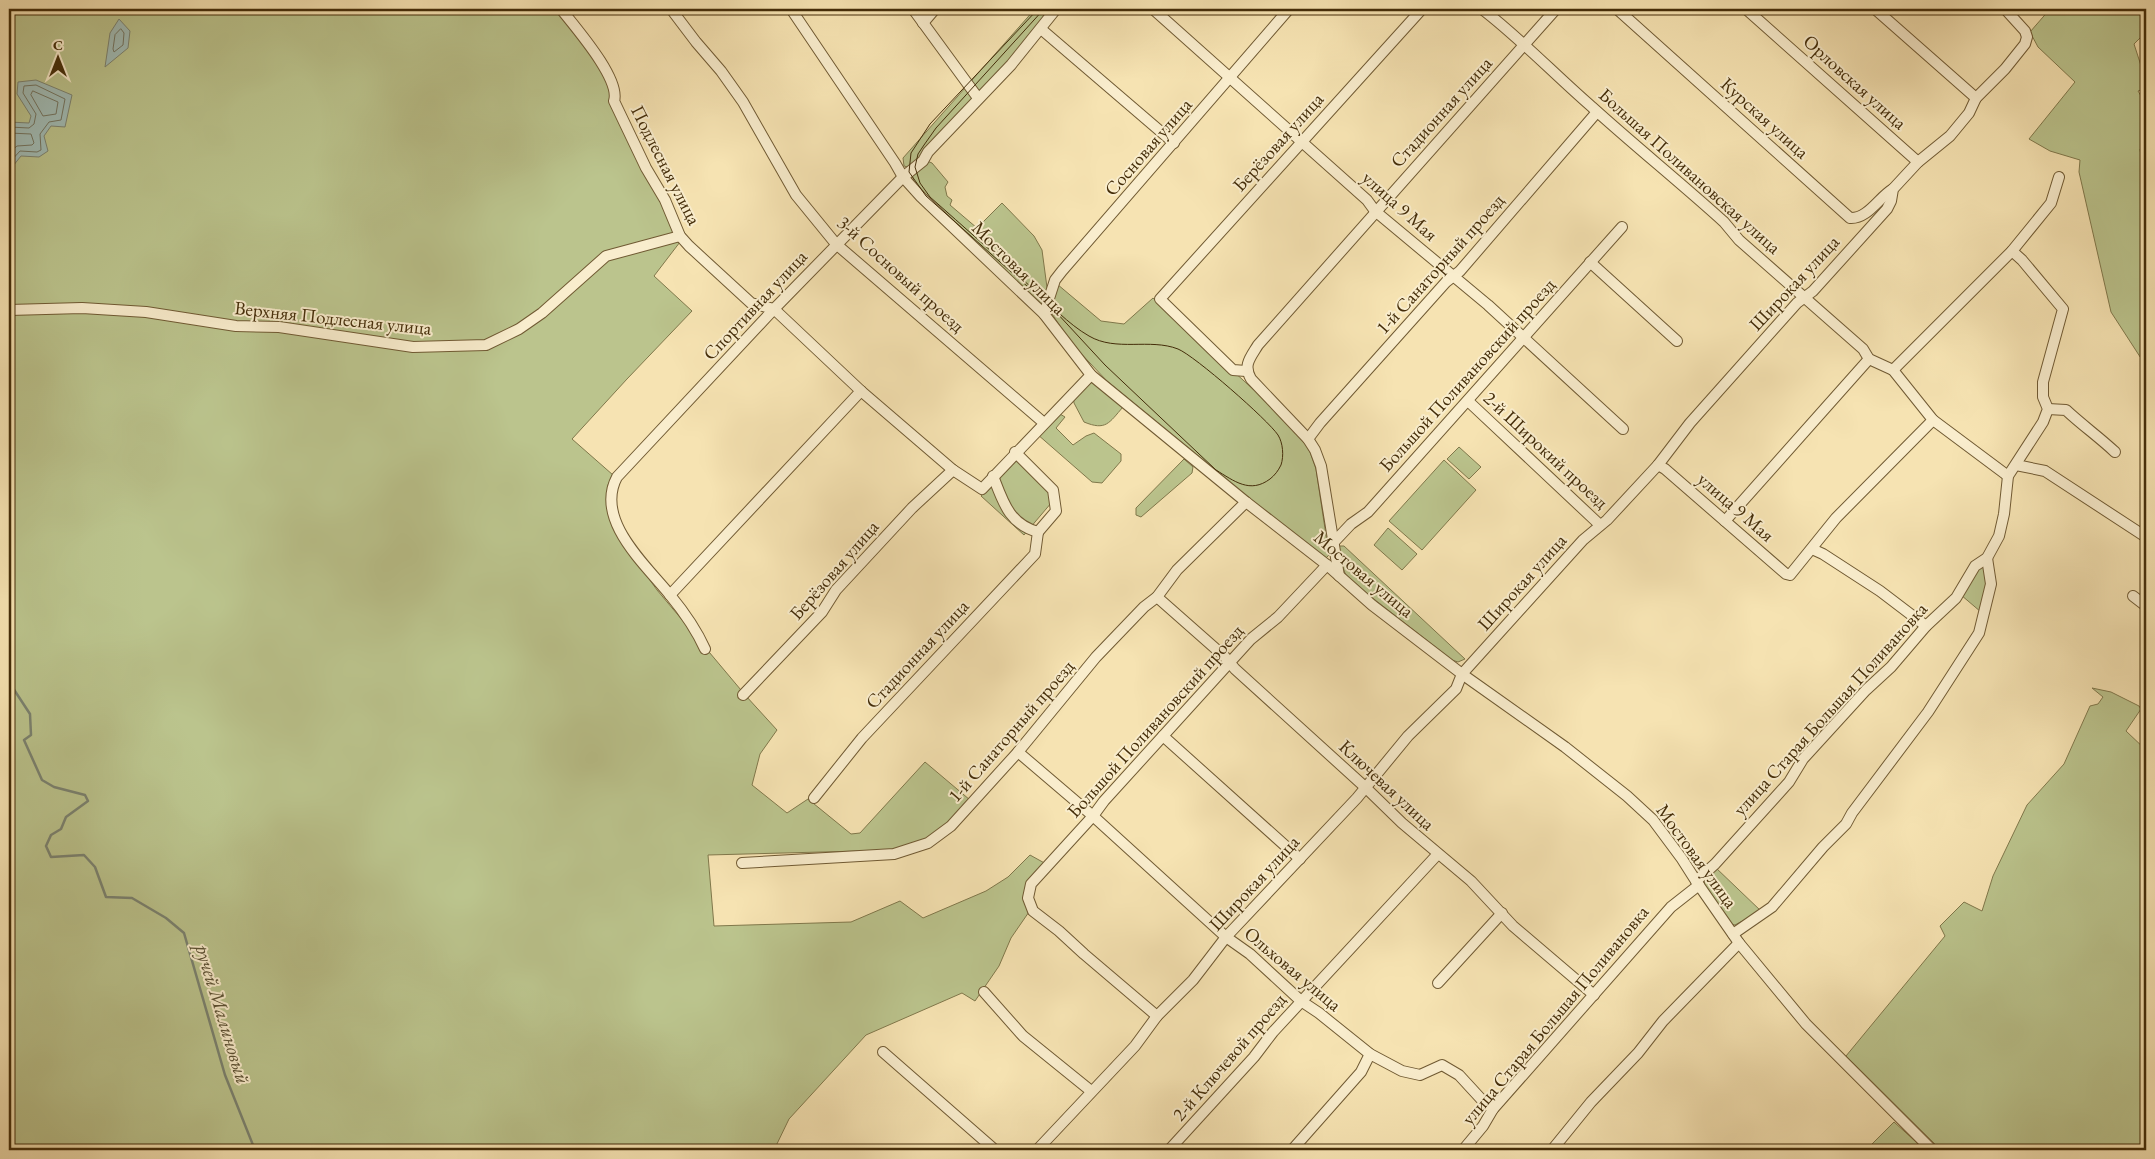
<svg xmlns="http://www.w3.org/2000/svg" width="2155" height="1159" viewBox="0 0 2155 1159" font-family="'EB Garamond',serif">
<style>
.green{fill:#bbc48d;stroke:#80784b}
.water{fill:#a0bcb6;stroke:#7b8371}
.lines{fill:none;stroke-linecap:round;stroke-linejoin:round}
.shore{stroke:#727460;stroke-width:1}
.stream{stroke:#7b8371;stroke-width:2.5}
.minor-casing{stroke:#705a33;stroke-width:12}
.minor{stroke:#f9edcd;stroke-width:10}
.tram{stroke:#442d09;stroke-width:1}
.labels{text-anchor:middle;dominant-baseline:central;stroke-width:4;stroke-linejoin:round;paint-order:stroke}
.street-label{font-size:19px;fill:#442d09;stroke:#f9edcd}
.water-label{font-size:20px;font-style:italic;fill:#5b5134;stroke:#f9edcd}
</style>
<rect width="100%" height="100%" fill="#f6e3b2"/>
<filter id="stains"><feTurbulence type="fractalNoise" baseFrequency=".004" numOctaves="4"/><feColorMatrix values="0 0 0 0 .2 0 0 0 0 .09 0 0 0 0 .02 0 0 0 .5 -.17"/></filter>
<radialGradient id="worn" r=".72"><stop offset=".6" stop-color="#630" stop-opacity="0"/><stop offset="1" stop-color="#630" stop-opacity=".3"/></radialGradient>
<g class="green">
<polygon points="9,9 559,9 603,68 680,242 654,276 692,311 627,379 572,439 613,475 608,485 607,496 622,541 657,590 746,696 777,730 760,754 752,785 787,813 808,799 851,834 860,833 925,762 970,800 948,823 927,840 897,850 708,855 714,926 851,922 900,901 923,918 986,891 1008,877 1030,855 1048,865 1031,884 1031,909 1011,938 999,966 975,1001 962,993 866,1035 789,1119 774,1150 11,1150 9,1144"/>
<polygon points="1035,9 1053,9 1040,28 911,168 904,166 903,158"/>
<path d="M2050 9H2146V32L2134 44 2146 81V88L2138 91C2144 101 2151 112 2144 123L2146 129V149H2140L2146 191V366L2111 312 2079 172 2080 160 2050 151 2029 139 2075 82 2038 47 2030 32Z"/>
<polygon points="927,161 932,163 948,182 945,187 947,196 952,200 950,205 977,228 1002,203 1034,236 1042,250 1048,295 1043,305 923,195 915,185 912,175"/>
<polygon points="1057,284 1101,321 1124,324 1153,298 1266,401 1302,438 1310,452 1316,469 1329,555 1326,558 1321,557 1107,381 1072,344 1052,314 1051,309"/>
<path d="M1090 382 1097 384 1123 407C1109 423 1106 431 1084 422L1074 403 1073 395Z"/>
<polygon points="1060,414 1065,417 1056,428 1073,445 1086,436 1094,433 1121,454 1121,461 1102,483 1092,482 1037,434"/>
<polygon points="1459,447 1481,467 1469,479 1447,459"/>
<polygon points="1014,458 1052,492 1052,502 1024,535 981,496"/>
<polygon points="1184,459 1193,467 1192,473 1141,517 1136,515 1136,508"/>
<polygon points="1444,460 1476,490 1422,550 1389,521"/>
<polygon points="1388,528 1417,554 1402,570 1374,545"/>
<polygon points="1339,546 1344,546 1465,659 1458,662 1452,660 1347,578 1341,563"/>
<polygon points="1986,565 1989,583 1981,612 1961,595 1977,568"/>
<polygon points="2092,688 2111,692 2139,706 2141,709 2126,731 2146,750 2146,1150 1941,1150 1846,1056 1945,936 1940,926 1964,902 1982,911 1993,876 2027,805 2064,764 2090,706 2098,704 2103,697"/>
<polygon points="1715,867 1761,911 1735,925 1731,924 1704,884 1707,874"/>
<polygon points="1894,1122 1925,1150 1866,1150"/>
</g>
<g class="water">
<polygon points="119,19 130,31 128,48 105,67 110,33"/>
<polygon points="36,80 72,95 65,127 51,126 44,136 48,151 39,157 21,156 9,171 9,122 29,123 31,116 17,94 18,82"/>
</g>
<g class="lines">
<g class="shore">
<polygon points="121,29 124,33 123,45 114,52 113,49 115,35"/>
<polygon points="33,91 58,102 56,114 43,116 31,95"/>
<polyline points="9,127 29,128 34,124 36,114 23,93 24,86 36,85 65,99 61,120 49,122 40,134 41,150 37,152 20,151 9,163"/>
<polyline points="9,133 31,134 34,143 32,145 17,146 9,153"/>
</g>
<polyline class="stream" points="9,682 30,714 31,735 24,740 42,780 54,787 85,795 88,801 66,817 61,829 51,835 46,846 51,857 84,855 95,867 106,897 132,898 166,918 184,933 225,1075 255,1150"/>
<g class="minor-casing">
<g id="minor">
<path d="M561 9C575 27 621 79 614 101L646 168 665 200 680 236 689 246 751 303 774 309 861 391 953 470 982 489 1091 375"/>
<polyline points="671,9 696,42 721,71 743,102 796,195 836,244 1044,423"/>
<polyline points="791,9 895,163 903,177 921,197 1044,314 1091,375 1246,502 1327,565 1372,605 1462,674 1565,747 1627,796 1653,820 1682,859 1696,881 1739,943 1806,1024 1932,1150"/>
<polyline points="913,9 978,98"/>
<polyline points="1153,9 1367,200 1375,211 1488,305 1623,429"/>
<path d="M1482 9C1520 38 1555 75 1592 107 1635 146 1681 183 1724 222L1739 240 1863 349 1869 359 1893 370 1933 420 2008 476"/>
<path d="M1617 9 1850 218C1868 219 1879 197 1893 189"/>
<polyline points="1746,9 1918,162"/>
<polyline points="1875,9 1976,98"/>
<polyline points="923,23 935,9"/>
<polyline points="1041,29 1174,143"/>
<polyline points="1590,262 1677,341"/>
<polyline points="9,310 82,308 146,312 236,326 279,327 413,347 486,345 519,329 542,313 606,256 680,236"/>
<polyline points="1044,314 1055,280 1062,271 1289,9"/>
<polyline points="1893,370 2012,251 2051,203 2059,177"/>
<polyline points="1246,371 1233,370 1160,299 1422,9"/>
<polyline points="1468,401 1600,525"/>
<path d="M2048 409 2066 410C2082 425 2099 437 2115 452"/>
<polyline points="1308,439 1320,423 1446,282 1460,271 1597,112"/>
<polyline points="1015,452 1053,490 1056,511 1038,532"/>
<polyline points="1658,465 1665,469 1786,574 1790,575 1836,518 1933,420"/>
<polyline points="2016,465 2045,471 2146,537"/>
<path d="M993 476C1003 502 1009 524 1038 532"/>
<polyline points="1725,521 1869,359"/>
<polyline points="1334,542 1351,524 1368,512 1622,227"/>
<polyline points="1812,549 1823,554 1880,591 1926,626"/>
<path d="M1339 576 1321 466 1315 450 1308 439 1251 379C1243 365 1250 358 1258 345L1556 9"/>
<polyline points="670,595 861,391"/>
<polyline points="2133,596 2146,606"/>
<polyline points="1157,597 1225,657 1235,669 1365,787 1402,823 1471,881 1513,926 1594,995"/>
<path d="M705 649C696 629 684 612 670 595 646 565 594 520 617 477L774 309 903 177 923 161 928 152 1011 65 1056 9"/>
<polyline points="743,695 822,612 836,590 912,508 953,470"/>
<polyline points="1163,736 1300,859"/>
<polyline points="1018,752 1093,816 1226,937 1250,954 1301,1001 1319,1013 1370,1054 1402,1071 1420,1075 1442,1065 1459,1075 1482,1100 1493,1109"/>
<polyline points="814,798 862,738 1035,554 1038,532"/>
<polyline points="742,863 894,854 928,843 951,826 1018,752 1096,657 1144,607 1157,597 1177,570 1246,502"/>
<polyline points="1696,881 1715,864 1789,782 1803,759 1866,690 1891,667 1926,626 1956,598 1975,566 1987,558 1999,536 2004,514 2008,476 2043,422 2048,409 2043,397 2043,382 2063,309 2022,260 2012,251"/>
<polyline points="1733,934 1772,907 1823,847 1846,824 1852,813 1928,712 1979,633 1991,584 1987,558"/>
<polyline points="1438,983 1502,913"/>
<polyline points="984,992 1023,1036 1091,1091"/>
<polyline points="1157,1016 1084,954 1059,931 1033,911 1028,898 1031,884 1093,816 1104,801 1251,639 1278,617 1327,565"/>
<polyline points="883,1052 995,1150"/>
<polyline points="1037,1150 1135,1046 1157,1016 1193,980 1226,937 1357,798 1408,736 1456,689 1462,674 1583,540 1607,520 1658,465 1690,423 1797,303 1813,291 1887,209 1891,201 1893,189 1918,162 1950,136 1969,113 1976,98 2005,69 2025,44 2027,37 2025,31 2005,9"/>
<polyline points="1169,1150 1254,1057 1273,1032 1437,855"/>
<polyline points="1292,1150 1361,1072 1370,1054"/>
<polyline points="1463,1150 1483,1126 1493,1109 1671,907 1699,885"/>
<polyline points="1552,1150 1591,1102 1638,1053 1663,1021 1739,943"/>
</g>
</g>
<use href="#minor" class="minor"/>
<path class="tram" d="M1038 9 930 124 911 153 909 172 926 196 1055 311 1105 365 1216 470C1234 481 1250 494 1270 479 1275 475 1278 471 1281 465 1284 456 1283 443 1278 435 1268 420 1195 356 1178 349 1150 338 1116 352 1089 336 1068 324 1050 304 1032 288 998 257 964 227 930 197L920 183 915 167 918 154 924 145 936 128 1044 9"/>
</g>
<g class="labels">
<g class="street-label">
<text transform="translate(1855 82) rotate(42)">Орловская улица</text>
<text transform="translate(1441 112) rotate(-48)">Стадионная улица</text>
<text transform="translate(1765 118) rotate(42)">Курская улица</text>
<text transform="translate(1278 142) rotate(-48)">Берёзовая улица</text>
<text transform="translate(1148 147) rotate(-49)">Сосновая улица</text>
<text transform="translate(666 165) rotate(63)">Подлесная улица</text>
<text transform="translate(1690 171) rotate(42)">Большая Поливановская улица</text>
<text transform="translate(1400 206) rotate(42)">улица 9 Мая</text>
<text transform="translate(1440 264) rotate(-48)">1-й Санаторный проезд</text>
<text transform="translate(1019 268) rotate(45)">Мостовая улица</text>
<text transform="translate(901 274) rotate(42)">3-й Сосновый проезд</text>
<text transform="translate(1794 283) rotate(-47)">Широкая улица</text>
<text transform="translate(755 305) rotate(-47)">Спортивная улица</text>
<text transform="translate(333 318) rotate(6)">Верхняя Подлесная улица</text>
<text transform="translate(1467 375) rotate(-48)">Большой Поливановский проезд</text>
<text transform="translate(1546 450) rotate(43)">2-й Широкий проезд</text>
<text transform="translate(1736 507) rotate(41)">улица 9 Мая</text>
<text transform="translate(834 570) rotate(-49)">Берёзовая улица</text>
<text transform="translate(1364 574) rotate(40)">Мостовая улица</text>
<text transform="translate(1522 582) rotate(-48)">Широкая улица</text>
<text transform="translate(917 654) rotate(-47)">Стадионная улица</text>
<text transform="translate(1830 709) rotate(-48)">улица Старая Большая Поливановка</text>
<text transform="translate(1155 721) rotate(-48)">Большой Поливановский проезд</text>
<text transform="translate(1011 731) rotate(-49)">1-й Санаторный проезд</text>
<text transform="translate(1387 785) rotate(43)">Ключевая улица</text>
<text transform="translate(1697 856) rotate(54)">Мостовая улица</text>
<text transform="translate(1254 883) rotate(-47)">Широкая улица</text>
<text transform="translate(1293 969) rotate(40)">Ольховая улица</text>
<text transform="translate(1555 1015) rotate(-50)">улица Старая Большая Поливановка</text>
<text transform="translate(1229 1057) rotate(-49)">2-й Ключевой проезд</text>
</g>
<g class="water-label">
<text transform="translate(223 1014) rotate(73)">ручей Малиновый</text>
</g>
</g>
<rect width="2155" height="1159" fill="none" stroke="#f6e3b2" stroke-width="30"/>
<rect x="10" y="10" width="2135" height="1139" fill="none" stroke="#442d09" stroke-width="2.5"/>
<rect x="15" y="15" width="2125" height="1129" fill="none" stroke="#442d09"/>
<g transform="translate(58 58)" stroke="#f9edcd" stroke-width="4" paint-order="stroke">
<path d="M0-4L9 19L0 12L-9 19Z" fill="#442d09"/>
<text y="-8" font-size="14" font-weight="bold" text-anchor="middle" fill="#442d09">С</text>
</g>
<rect width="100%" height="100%" filter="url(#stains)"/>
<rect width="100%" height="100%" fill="url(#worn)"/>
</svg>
